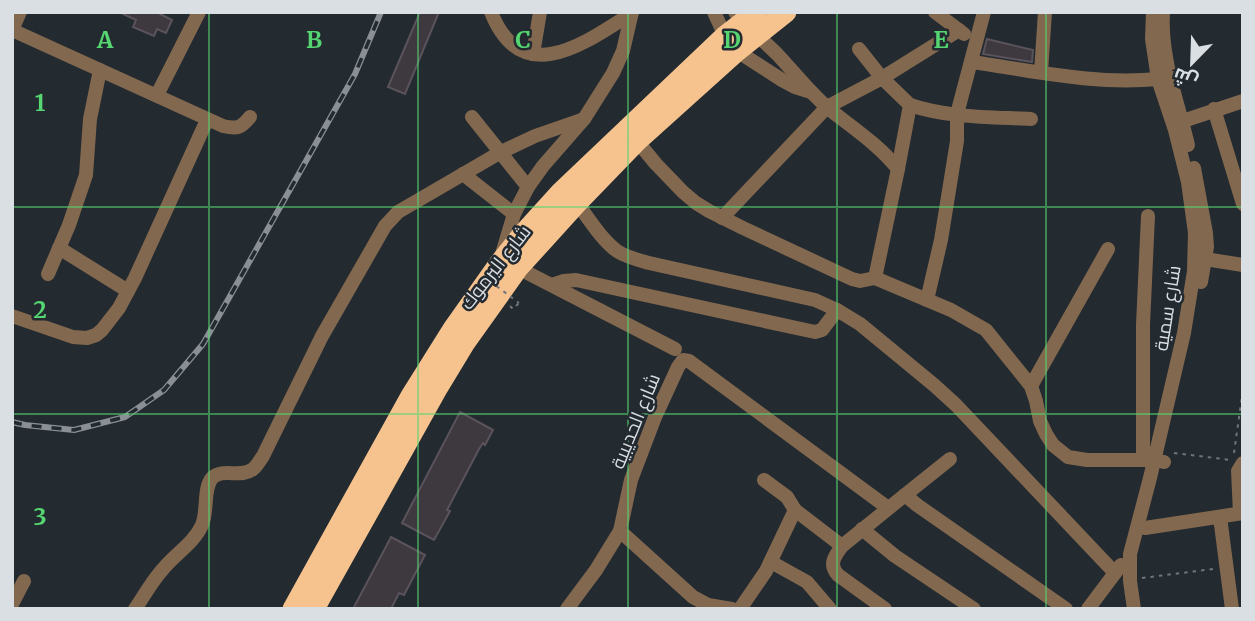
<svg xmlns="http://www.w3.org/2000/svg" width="1255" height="621" viewBox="0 0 1255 621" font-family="Merriweather,Cairo,serif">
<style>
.building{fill:#3e383f;stroke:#5a535b;stroke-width:2}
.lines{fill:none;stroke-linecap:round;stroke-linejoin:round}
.path{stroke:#6f757a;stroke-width:2;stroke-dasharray:3.5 5;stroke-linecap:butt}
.minor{stroke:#82684f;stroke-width:14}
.highway{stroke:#f6c38f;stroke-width:21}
.rail-casing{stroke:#898f94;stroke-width:6}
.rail{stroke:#232a30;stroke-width:3.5;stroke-dasharray:10;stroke-linecap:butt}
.path-bridge{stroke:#6f757a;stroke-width:2;stroke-dasharray:3.5 5;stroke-linecap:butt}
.grid{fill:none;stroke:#55d671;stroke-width:2;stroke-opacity:0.55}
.labels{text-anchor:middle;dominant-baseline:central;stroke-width:5;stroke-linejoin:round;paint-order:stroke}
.street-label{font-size:19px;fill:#dadfe4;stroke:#232a30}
.grid-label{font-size:23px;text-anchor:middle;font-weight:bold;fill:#55d671;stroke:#232a30;stroke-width:5;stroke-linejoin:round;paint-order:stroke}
</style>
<rect width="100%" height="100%" fill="#232a30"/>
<g class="building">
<polygon points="119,12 161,12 160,14 172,20 166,33 157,29 154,36 133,27 136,20"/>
<polygon points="420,12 439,12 405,94 388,87"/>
<polygon points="987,39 1033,50 1032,62 983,54"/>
<polygon points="460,412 493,430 485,445 483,443 479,449 447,510 450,511 434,540 402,523"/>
<polygon points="391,537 425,555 404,595 399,593 391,609 353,609"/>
</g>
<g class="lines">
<g class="path">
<polyline points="510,306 513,309 519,303"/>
<polyline points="1174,453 1231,460"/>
<polyline points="1234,453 1243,389"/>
<polyline points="1142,578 1213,569"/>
</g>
<g class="minor">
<path d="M491 12C522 90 585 43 632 13"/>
<polyline points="714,12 725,36 737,51 782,80 795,87 811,92"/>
<path d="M735 12C747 28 763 40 777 54 794 72 810 93 829 109 853 128 879 145 898 169L875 278"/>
<polyline points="935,12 964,34"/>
<path d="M1163 12C1160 57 1178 102 1188 145"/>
<path d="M12 30 223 126C237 129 240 129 250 117"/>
<polyline points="12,30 20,12"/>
<polyline points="859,49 882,78 910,105 898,169"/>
<polyline points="533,54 540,12"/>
<path d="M972 62C1034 71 1095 85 1158 79"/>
<polyline points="1041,72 1045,12"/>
<polyline points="157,95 199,12"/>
<path d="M910 105C949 118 991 117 1031 119"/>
<polyline points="1214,109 1243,204"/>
<polyline points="472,117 528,187"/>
<polyline points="1183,121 1243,101"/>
<polyline points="637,141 656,164 683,192 696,203 709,211 743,228 852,279 860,281 875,278 951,310 986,330 1031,386 1036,401 1040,421 1046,434 1053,445 1068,457 1087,460 1155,460 1164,462"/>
<polyline points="1194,168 1206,233 1207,247 1201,282"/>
<polyline points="463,174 514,214"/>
<path d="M577 203C589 219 601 239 617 251 626 257 638 260 649 263L815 300 837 310 860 324 934 385 956 405 1115 573"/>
<polyline points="722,218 827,107 882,78 959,30"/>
<polyline points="59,248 128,291"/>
<polyline points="502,254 514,214 528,187 543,166 584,119 613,73 623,51 632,12"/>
<polyline points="1205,259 1243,265"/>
<polyline points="518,268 675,349"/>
<polyline points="48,274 69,225 86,175 90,119 100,70"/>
<polyline points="552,285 564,281 576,280 815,332 822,330 837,310"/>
<polyline points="927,300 941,240 957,141 957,114 984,12"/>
<polyline points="12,316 73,337 87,338 96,335 102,330 119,308 135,278 207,120"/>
<polyline points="1031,386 1108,249"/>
<polyline points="1143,460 1143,325 1148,216"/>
<polyline points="905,495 950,459"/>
<polyline points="795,510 842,546"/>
<polyline points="1240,513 1238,471 1243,463"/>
<polyline points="1220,517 1232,609"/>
<polyline points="1145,528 1243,513"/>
<polyline points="862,529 895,556 974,609"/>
<polyline points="620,531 693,597 708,605 732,609"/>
<polyline points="771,562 807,582 830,609"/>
<polyline points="12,604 24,581"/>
<path d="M135 609C144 596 152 581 163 569 175 554 194 543 202 525 208 511 203 488 212 478 223 467 241 479 253 469 257 466 260 460 263 456L322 336 385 226 398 212 501 152 535 136 584 119"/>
<polyline points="567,609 596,570 620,531 631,480 655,417 678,367 683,360 689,361 888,508"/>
<polyline points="740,609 766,571 795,510 787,497 764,480"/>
<path d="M885 609 838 575C828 564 835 556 842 546L905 495 917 505 1066 609"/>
<polyline points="1088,609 1121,565"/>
<polyline points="1134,609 1130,581 1130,554 1150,478 1184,333 1194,271 1195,233 1188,182 1175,130 1158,79 1152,39 1153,12"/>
</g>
<g class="highway">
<polyline points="293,609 411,396 453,329 499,264 522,235 561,192 725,36 756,12"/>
<polyline points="314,609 438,387 464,344 518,268 577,203 637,141 737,51 786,12"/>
</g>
<g class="rail-casing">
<polyline id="rail" points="12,422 25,425 74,430 125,417 164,390 203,344 355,74 381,12"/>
</g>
<use href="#rail" class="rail"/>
<polyline class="path-bridge" points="483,276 519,303"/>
</g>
<path class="grid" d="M209 12V609M418 12V609M628 12V609M837 12V609M1046 12V609M12 207H1243M12 414H1243"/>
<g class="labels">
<g class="street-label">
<text transform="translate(495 267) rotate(-52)">شارع اليرموك</text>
<text transform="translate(1167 308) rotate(-81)">شارع سمية</text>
<text transform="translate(635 421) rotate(-68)">شارع الحديبية</text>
</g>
</g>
<g class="grid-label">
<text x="105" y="48">A</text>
<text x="314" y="48">B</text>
<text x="523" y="48">C</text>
<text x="732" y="48">D</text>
<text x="941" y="48">E</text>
<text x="40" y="111">1</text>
<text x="40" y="318">2</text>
<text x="40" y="525">3</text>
</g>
<rect width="1255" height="621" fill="none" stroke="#dadfe4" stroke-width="28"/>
<g transform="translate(1192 63) rotate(203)" stroke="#232a30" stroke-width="5" paint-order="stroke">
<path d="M0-5L12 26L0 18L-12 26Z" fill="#dadfe4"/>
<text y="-10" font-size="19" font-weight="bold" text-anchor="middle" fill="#dadfe4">ش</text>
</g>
</svg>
